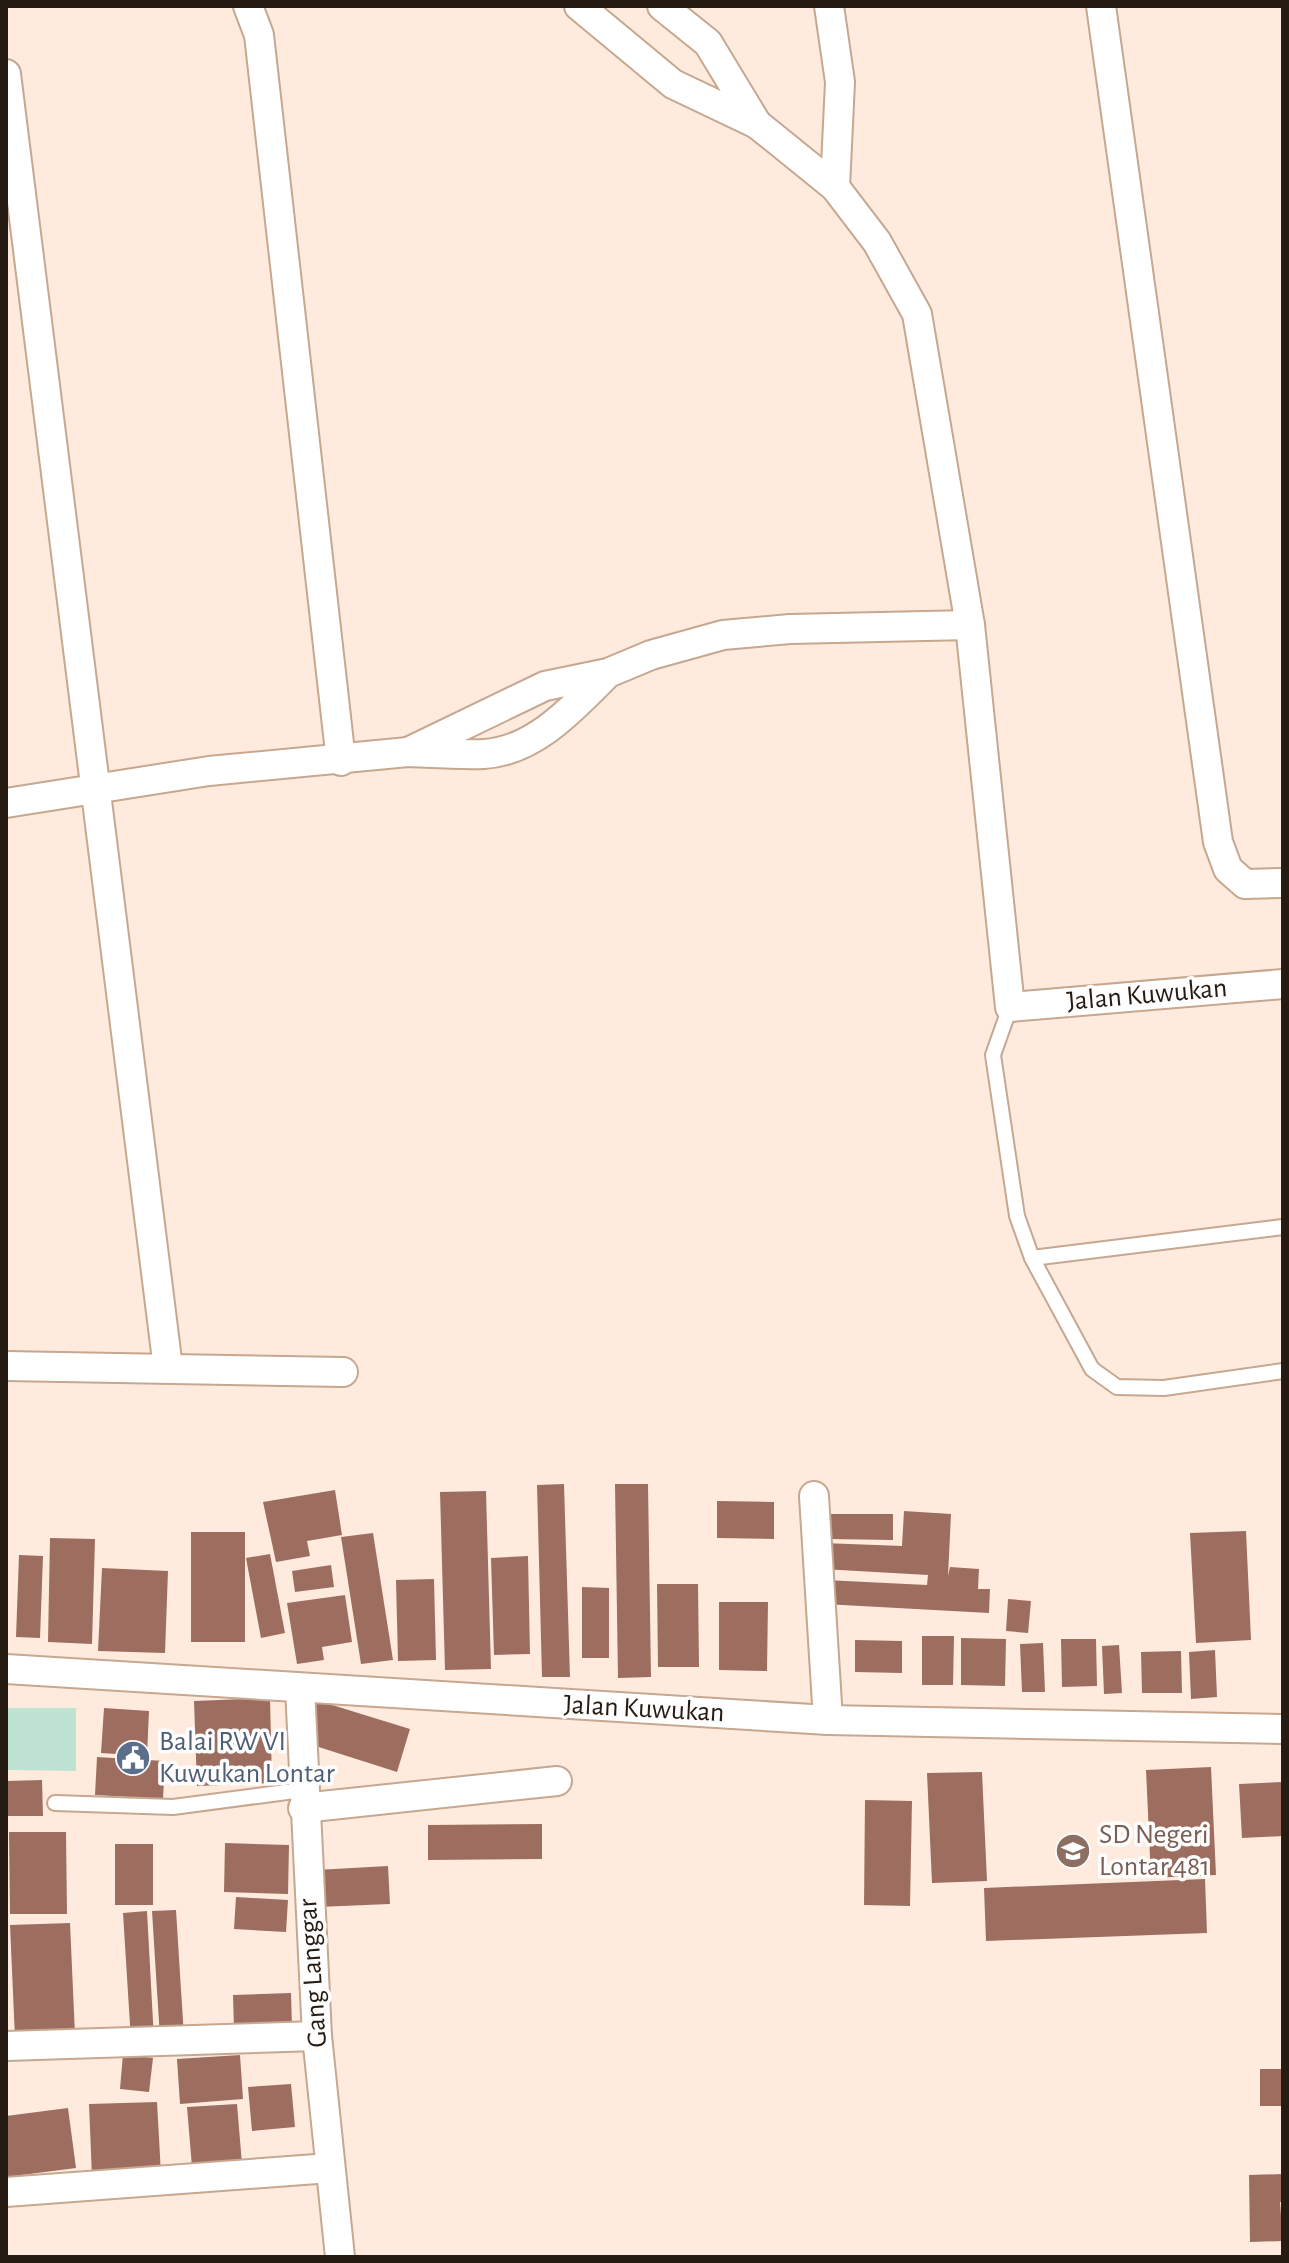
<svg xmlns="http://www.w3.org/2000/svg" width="1289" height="2263" viewBox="0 0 1289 2263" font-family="'Alegreya Sans',sans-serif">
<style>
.green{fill:#bfe3d2}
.building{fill:#9d6e60}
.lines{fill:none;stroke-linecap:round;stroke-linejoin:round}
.service-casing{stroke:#c6a790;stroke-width:18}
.minor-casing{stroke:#c6a790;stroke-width:32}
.service{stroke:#fff;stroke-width:14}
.minor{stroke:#fff;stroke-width:28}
.labels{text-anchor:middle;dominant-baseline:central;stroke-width:7;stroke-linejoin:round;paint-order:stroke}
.street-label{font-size:28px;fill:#261b12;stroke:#fdfdfd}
.service-label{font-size:28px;fill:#4e5e75;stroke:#fdfdfd;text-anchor:start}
.education-label{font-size:28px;fill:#785e54;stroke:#fdfdfd;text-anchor:start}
</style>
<rect width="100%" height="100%" fill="#ffebdd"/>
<polygon class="green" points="6,1708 76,1708 76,1771 6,1770"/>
<g class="building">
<polygon points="564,1484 570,1677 542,1677 537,1485"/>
<polygon points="615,1484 648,1484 651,1677 618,1678"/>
<polygon points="335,1490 342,1535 307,1541 310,1556 276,1562 263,1502"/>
<polygon points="486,1491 491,1669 445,1670 440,1492"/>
<polygon points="717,1501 774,1502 774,1539 717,1538"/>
<polygon points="904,1511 951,1514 948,1576 950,1567 979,1569 978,1589 990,1589 989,1613 824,1604 825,1580 927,1585 928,1575 822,1569 823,1543 902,1546"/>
<polygon points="827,1514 893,1514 893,1540 828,1539"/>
<polygon points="1246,1531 1251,1640 1196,1643 1190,1533"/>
<rect x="191" y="1532" width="54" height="110"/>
<polygon points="373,1533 393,1660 361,1664 341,1537"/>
<polygon points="50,1538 95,1539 92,1644 48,1642"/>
<polygon points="270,1554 285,1633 261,1638 246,1558"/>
<polygon points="19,1555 43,1556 40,1638 16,1637"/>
<polygon points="528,1556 530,1654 494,1655 491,1558"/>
<polygon points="331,1565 334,1587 295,1592 292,1571"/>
<polygon points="102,1568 168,1571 165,1653 98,1651"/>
<polygon points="434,1579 436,1660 398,1661 396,1580"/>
<polygon points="657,1584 698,1584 699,1667 658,1667"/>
<polygon points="582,1587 609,1588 609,1658 582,1658"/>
<polygon points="345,1595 352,1642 322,1647 324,1660 297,1664 287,1603"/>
<polygon points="1008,1599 1031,1601 1028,1633 1006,1631"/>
<polygon points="719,1602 768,1602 767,1671 719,1670"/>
<polygon points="922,1636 954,1636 953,1685 922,1685"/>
<polygon points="961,1638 1006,1639 1005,1686 961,1685"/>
<polygon points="1061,1639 1096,1639 1097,1686 1062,1687"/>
<polygon points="855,1640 902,1641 902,1673 855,1672"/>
<polygon points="1043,1643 1045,1692 1022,1692 1020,1644"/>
<polygon points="1119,1645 1122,1693 1104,1694 1102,1646"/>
<polygon points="1215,1650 1217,1697 1191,1699 1189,1652"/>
<polygon points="1181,1651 1182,1693 1142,1693 1141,1652"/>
<polygon points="270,1698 272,1783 197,1786 194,1701"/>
<polygon points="316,1700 410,1729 397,1772 303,1742"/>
<polygon points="104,1708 149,1711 147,1756 101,1753"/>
<polygon points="97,1757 165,1761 163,1799 95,1795"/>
<polygon points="1211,1767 1216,1875 1151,1878 1146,1770"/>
<polygon points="982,1772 987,1881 932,1883 927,1773"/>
<polygon points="42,1780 43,1816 6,1816 6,1781"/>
<polygon points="1283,1782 1283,1836 1242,1838 1239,1784"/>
<polygon points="865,1800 912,1801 910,1906 864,1905"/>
<polygon points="542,1824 542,1859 428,1860 428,1825"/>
<polygon points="9,1832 66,1832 67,1914 10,1914"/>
<polygon points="225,1843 289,1845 288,1894 224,1892"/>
<rect x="115" y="1844" width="38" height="61"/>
<polygon points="388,1866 390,1904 318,1907 316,1870"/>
<polygon points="1205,1879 1207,1933 986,1941 984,1888"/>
<polygon points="236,1897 288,1900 286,1932 234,1929"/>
<polygon points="176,1910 184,2037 160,2038 152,1911"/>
<polygon points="147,1911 154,2040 131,2041 123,1913"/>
<polygon points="70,1923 75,2035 15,2038 10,1925"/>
<polygon points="291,1993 292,2027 234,2029 233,1995"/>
<polygon points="123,2054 153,2058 149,2092 120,2089"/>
<polygon points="240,2055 243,2099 180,2104 177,2059"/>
<rect x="1260" y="2069" width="23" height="37"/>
<polygon points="291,2084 295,2127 252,2131 248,2087"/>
<polygon points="157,2102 161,2174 92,2177 89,2104"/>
<polygon points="237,2104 242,2164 192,2167 187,2107"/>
<polygon points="68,2108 76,2168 6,2177 6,2116"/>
<polygon points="1283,2174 1283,2202 1280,2202 1283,2241 1250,2242 1249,2175"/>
</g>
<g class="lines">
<g class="service-casing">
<g id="service">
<polyline points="1010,1007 993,1055 1017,1216 1032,1258 1283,1227"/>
<polyline points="1032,1258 1092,1369 1117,1387 1164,1388 1283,1371"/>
<polyline points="55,1803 173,1807 302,1790"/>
</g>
</g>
<g class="minor-casing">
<g id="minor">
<polyline points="248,6 259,35 341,761"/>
<polyline points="579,6 673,84 757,124 708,43 662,6"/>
<polyline points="829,6 840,82 835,187"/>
<polyline points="1101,6 1218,842 1228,869 1245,884 1283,883"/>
<polyline points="6,74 168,1368"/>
<polyline points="757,124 835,187 877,242 917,314 970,625 1010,1007 1283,984"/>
<path d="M608 673C574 707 535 751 484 754 459 755 433 753 408 752L545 686 608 673 651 655 723 635 790 629 970 625"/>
<polyline points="6,803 209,771 408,752"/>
<polyline points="6,1366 343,1372"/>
<polyline points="814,1496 828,1720"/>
<polyline points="6,1669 828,1720 1283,1729"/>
<polyline points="300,1688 317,2036 340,2257"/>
<polyline points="303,1808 557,1781"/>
<polyline points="6,2046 317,2036"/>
<polyline points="6,2192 330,2168"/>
</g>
</g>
<use href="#service" class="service"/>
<use href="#minor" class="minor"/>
</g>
<defs>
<g id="civic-disc" transform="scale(1.8)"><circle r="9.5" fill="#5c6f8a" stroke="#fdfdfd"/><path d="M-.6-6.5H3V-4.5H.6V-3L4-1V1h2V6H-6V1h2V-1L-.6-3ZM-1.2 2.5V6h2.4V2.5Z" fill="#fff"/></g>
<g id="school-disc" transform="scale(1.8)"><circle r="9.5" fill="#8d6e63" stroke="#fdfdfd"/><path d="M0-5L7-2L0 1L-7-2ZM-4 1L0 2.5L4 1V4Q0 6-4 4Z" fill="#fff"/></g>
</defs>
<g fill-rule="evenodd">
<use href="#civic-disc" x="133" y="1758"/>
<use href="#school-disc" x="1073" y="1851"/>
</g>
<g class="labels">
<g class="street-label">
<text transform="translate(1147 995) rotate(-5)">Jalan Kuwukan</text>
<text transform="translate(644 1709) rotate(3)">Jalan Kuwukan</text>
<text transform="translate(313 1973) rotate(-94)">Gang Langgar</text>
</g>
<g class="service-label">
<text x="159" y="1742">Balai RW VI<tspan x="159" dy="32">Kuwukan Lontar</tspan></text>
</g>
<g class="education-label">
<text x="1099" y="1835">SD Negeri<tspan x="1099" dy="32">Lontar 481</tspan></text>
</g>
</g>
<rect width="1289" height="2263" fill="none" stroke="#261b12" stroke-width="16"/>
</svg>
